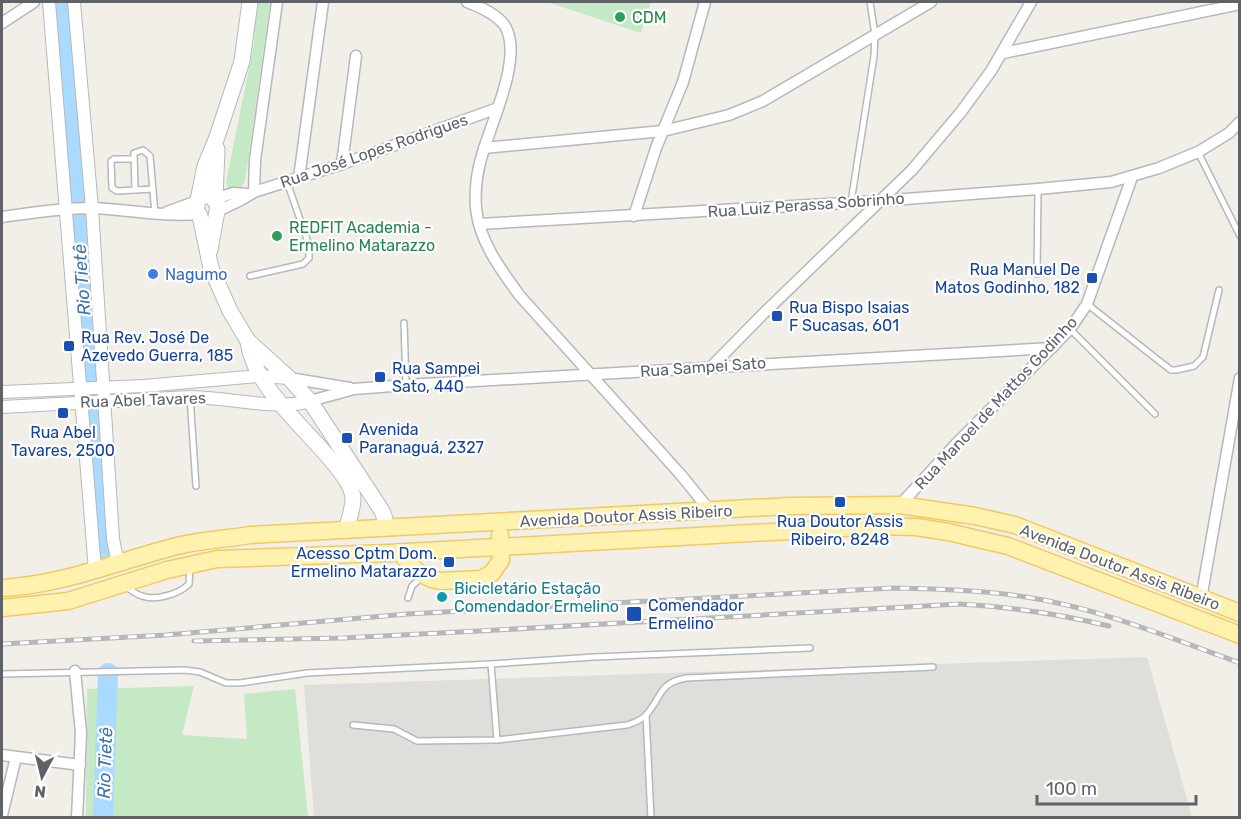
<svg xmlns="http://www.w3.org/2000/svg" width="1241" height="819" viewBox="0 0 1241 819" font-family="Rubik,sans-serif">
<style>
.industrial{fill:#e0deda}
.green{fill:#c5e8c5}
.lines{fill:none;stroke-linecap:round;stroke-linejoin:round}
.river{stroke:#aadaff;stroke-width:20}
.service-casing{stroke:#b5b8bc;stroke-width:8}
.minor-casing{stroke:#b5b8bc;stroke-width:13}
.tertiary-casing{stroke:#b5b8bc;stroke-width:14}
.secondary-casing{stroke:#b6babf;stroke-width:17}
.primary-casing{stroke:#f2c960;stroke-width:19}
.service{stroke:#fff;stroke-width:5}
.minor{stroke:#fff;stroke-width:10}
.tertiary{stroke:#fff;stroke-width:12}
.secondary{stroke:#fff;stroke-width:15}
.primary{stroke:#fff2af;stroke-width:16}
.rail-casing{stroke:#b6b7b8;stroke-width:5}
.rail{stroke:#fff;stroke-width:3;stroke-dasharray:9;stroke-linecap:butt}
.leisure-dot{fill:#2e9e5b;stroke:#fff;stroke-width:2}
.shop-dot{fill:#3f7fe0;stroke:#fff;stroke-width:2}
.transit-dot{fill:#1a4fb4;stroke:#fff;stroke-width:2}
.culture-dot{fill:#0f9aa8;stroke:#fff;stroke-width:2}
.labels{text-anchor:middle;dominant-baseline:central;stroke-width:4.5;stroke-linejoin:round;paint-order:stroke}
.leisure-label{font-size:16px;fill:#27864d;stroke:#fff;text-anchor:start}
.street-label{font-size:16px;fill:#5f6368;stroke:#fff}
.transit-label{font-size:16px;fill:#164399;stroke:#fff;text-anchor:start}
.shop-label{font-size:16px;fill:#366cbe;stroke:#fff;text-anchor:start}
.culture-label{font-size:16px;fill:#0d838f;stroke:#fff;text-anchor:start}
.water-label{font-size:18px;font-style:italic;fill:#4174aa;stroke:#fff}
</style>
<rect width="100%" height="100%" fill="#f1efe8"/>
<polygon class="industrial" points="1147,657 1192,817 314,817 304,685"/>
<g class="green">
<polygon points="256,2 270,2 245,182 241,187 234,190 228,187 226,182 254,44"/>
<polygon points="547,2 651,2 641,33"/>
<polygon points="194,686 182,735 247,739 244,694 295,689 308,817 86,817 87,689"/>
</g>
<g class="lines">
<g class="river">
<polyline points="62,10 102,549"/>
<polyline points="103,818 108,673"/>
</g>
<g class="service-casing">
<g id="service">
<polyline points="1198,152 1240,236"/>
<polyline points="133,159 114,159 111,161 112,188 117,191 153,189"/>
<polyline points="135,190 134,153 143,150 150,156 155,214"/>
<polyline points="851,202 874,56 875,35 870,2"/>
<polyline points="1037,274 1038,189"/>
<polyline points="250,276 303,264 309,258 309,245 287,182"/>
<polyline points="1087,304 1158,360 1171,370 1176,370 1194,366 1203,357 1219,290"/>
<polyline points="404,323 406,385"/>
<polyline points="1070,329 1155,414"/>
<polyline points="190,397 196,486"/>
<path d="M125 585C130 590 135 594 142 596 156 601 179 594 189 584L190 568"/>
<polyline points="408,598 412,586 422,577"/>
<polyline points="491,664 497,740"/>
<polyline points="2,674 185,670 200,672 226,683 240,683 307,673 491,664 594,657 810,648"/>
<polyline points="646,715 651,818"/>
<path d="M353 725 394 729 417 741 497 740 627 725C633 723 640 721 645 716 662 699 657 683 686 678L933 667"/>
</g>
</g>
<g class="minor-casing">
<g id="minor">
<path d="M467 2C480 7 497 14 505 26 525 60 486 131 479 167 476 180 475 194 476 208 479 241 501 270 520 296L681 475 711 512"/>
<polyline points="2,23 34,2"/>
<polyline points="1003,53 1240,4"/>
<polyline points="484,148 663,131 729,115 763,101 931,2"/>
<polyline points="342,164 356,56"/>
<polyline points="299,178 323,2"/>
<polyline points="254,192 255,160 277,2"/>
<polyline points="215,199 233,193 249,194"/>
<polyline points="218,211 241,200 254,192 342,164 498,108"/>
<polyline points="167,212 197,201"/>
<polyline points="634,216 656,148 683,82 705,2"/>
<path d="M2 217C31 213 61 208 90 208 126 209 161 217 198 214"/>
<polyline points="479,224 879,201 1038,189 1111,182 1159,168 1198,152 1229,133 1240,122"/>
<polyline points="712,366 764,313 912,170 961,112 991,71 1031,2"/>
<polyline points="289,378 350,388"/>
<polyline points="310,401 354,389 406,385 1052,348"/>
<polyline points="900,505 957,443 1070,329 1087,304 1132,177"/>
<polyline points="1201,599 1240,378"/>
<polyline points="75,671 81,733 77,818"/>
<polyline points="2,755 80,765"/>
<polyline points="2,815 16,757"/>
</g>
</g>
<g class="tertiary-casing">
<g id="tertiary">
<polyline points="49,2 95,570"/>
<polyline points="74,2 92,208 113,539 118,563"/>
<polyline points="2,392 143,386 260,376 289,378"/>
<path d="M2 407 190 397C226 397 278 411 310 401"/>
</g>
</g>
<g class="secondary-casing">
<g id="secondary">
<polyline points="250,2 242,61 217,137 205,166 196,210 200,216 211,268 230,311 248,341 289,378 310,401 382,511 385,519 384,528"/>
<polyline points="215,198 217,149"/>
<polyline points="198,199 204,196 211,196 218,205 210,250"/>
<path d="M248 341C253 387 308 430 336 466 343 475 352 486 353 498 353 509 349 520 346 530"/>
</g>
</g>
<g class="primary-casing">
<g id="primary">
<polyline points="399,552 418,572 431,579 441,581 481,579 492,573 501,560 500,535"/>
<path d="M2 588C62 585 118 561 177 546 201 540 226 539 250 535L789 506 900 505 975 516 1015 525 1240 613"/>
<polyline points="2,608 68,601 167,570 217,559 389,553 878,526 916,527 948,532 1008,546 1240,635"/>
</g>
</g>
<use href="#service" class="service"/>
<use href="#minor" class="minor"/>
<use href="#tertiary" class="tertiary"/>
<use href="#secondary" class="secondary"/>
<use href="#primary" class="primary"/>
<g class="rail-casing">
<g id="rail">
<path d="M194 641 343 638 479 631 960 604C1011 607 1059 614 1109 626"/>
<path d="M2 644 166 635 407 614 893 588C938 589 982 590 1026 597 1099 608 1170 638 1240 663"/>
</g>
</g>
<use href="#rail" class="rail"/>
</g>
<g class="leisure-dot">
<circle cx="620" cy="17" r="6"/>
<circle cx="277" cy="236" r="6"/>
</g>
<circle class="shop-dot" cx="153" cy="274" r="6"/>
<g class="transit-dot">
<rect x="1086" y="272" width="12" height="12" rx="3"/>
<rect x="771" y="310" width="12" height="12" rx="3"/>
<rect x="63" y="340" width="12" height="12" rx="3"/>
<rect x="374" y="371" width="12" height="12" rx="3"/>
<rect x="57" y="407" width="12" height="12" rx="3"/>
<rect x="341" y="432" width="12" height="12" rx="3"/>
<rect x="834" y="496" width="12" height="12" rx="3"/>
<rect x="443" y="556" width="12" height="12" rx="3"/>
<rect x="626" y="606" width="16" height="16" rx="3"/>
</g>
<circle class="culture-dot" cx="442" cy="597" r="6"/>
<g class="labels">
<g class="leisure-label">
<text x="632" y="17">CDM</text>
<text x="289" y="227">REDFIT Academia -<tspan x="289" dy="18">Ermelino Matarazzo</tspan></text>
</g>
<g class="street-label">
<text transform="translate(374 151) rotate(-19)">Rua José Lopes Rodrigues</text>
<text transform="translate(806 205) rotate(-4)">Rua Luiz Perassa Sobrinho</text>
<text transform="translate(703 367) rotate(-4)">Rua Sampei Sato</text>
<text transform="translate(143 400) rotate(-2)">Rua Abel Tavares</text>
<text transform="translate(996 403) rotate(-47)">Rua Manoel de Mattos Godinho</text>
<text transform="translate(626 516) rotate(-3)">Avenida Doutor Assis Ribeiro</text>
<text transform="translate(1120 567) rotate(21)">Avenida Doutor Assis Ribeiro</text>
</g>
<g class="transit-label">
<text x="1080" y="269" text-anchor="end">Rua Manuel De<tspan x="1080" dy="18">Matos Godinho, 182</tspan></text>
<text x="789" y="307">Rua Bispo Isaias<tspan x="789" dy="18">F Sucasas, 601</tspan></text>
<text x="81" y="337">Rua Rev. José De<tspan x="81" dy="18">Azevedo Guerra, 185</tspan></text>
<text x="392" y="368">Rua Sampei<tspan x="392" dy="18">Sato, 440</tspan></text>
<text x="359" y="429">Avenida<tspan x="359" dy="18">Paranaguá, 2327</tspan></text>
<text x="63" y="432" text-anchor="middle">Rua Abel<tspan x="63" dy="18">Tavares, 2500</tspan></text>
<text x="840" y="521" text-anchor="middle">Rua Doutor Assis<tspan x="840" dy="18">Ribeiro, 8248</tspan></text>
<text x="437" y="553" text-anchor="end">Acesso Cptm Dom.<tspan x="437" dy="18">Ermelino Matarazzo</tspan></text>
<text x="648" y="605">Comendador<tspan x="648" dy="18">Ermelino</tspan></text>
</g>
<g class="shop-label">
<text x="165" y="274">Nagumo</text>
</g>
<g class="culture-label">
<text x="454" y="588">Bicicletário Estação<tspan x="454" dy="18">Comendador Ermelino</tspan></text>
</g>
<g class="water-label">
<text transform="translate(82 280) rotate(-94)">Rio Tietê</text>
<text transform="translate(105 763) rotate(-88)">Rio Tietê</text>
</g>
</g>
<rect width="1241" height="819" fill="none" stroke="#5f6368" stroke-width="6"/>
<g transform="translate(42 777) rotate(187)" stroke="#ffffff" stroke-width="4.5" paint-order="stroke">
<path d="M0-4.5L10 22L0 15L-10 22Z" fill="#5f6368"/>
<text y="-9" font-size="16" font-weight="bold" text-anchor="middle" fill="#5f6368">N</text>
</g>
<path d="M1037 795v9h159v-9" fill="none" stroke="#5f6368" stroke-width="3"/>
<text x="1046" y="795" font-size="18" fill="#5f6368" stroke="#ffffff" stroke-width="4.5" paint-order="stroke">100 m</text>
</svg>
